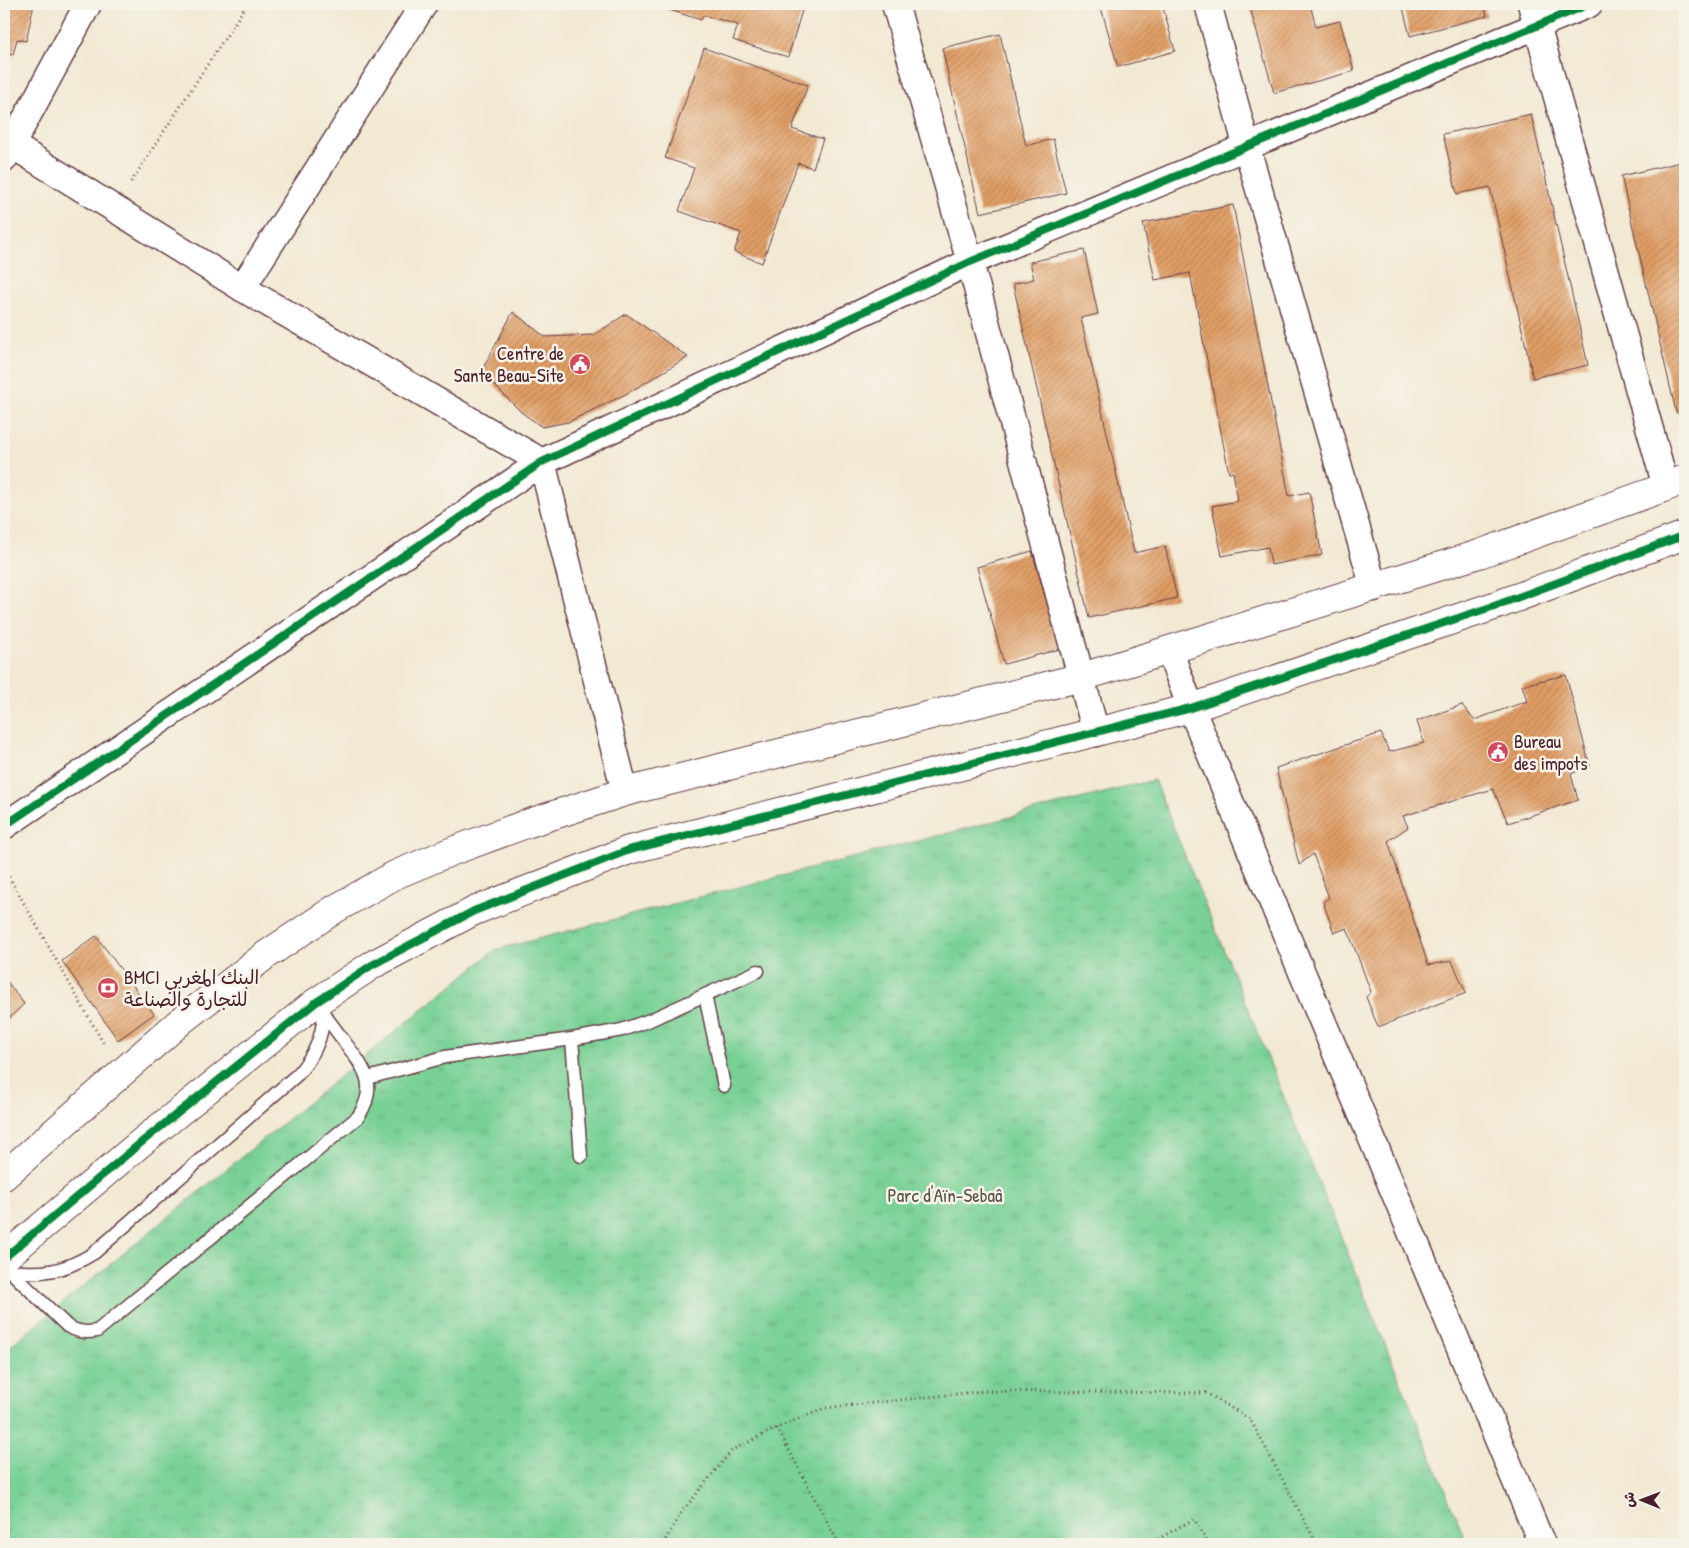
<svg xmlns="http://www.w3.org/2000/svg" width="1689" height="1548" viewBox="0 0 1689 1548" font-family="'Patrick Hand','Playpen Sans Arabic',sans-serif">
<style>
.park{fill:url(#park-tufts);stroke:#627860}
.building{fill:url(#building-hatch)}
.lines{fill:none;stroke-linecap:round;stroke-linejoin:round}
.lane-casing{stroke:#633d44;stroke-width:15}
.street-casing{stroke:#633d44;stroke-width:29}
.secondary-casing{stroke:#633d44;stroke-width:30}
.path{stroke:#633d44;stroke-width:3;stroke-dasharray:1 4;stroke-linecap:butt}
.lane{stroke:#fff;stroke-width:12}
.street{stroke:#fff;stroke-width:26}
.secondary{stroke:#fff;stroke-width:28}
.cycleway-casing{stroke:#f7f3e8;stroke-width:11}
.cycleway{stroke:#00873e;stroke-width:8}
.labels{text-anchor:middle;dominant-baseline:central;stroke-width:5;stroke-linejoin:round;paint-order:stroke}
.poi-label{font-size:19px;fill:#4a1f2b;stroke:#f7f3e8;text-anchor:start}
.park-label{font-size:19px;fill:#58544b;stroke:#f7f3e8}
</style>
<defs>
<pattern id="park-tufts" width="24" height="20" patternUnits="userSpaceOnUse" patternTransform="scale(1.25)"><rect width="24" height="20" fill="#79d196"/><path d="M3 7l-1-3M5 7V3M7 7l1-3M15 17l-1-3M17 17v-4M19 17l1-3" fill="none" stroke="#6ab381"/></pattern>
<pattern id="building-hatch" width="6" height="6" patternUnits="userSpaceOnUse" patternTransform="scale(1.25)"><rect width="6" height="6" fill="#e19f66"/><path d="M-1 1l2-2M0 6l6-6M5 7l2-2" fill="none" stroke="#b88154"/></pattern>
</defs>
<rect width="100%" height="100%" fill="#f7f3e8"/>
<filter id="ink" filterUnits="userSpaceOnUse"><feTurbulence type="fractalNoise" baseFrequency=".02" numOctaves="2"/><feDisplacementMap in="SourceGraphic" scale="10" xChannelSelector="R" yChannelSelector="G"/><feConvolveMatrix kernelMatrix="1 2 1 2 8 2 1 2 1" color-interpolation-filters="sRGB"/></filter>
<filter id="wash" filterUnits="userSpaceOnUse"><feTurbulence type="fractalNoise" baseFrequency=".0096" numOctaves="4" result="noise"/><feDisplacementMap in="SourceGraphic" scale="20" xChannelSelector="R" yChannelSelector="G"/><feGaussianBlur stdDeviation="1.12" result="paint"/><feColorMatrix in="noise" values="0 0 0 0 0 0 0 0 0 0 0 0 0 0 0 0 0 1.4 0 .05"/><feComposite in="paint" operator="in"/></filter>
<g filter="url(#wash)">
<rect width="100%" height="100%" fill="#f2e9d3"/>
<polygon class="park" points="1154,780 1467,1544 4,1544 4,1351 495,950"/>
<g id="blocks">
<g class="building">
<polygon points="4,4 34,4 26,41 17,39 13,55 4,53"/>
<polygon points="651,4 804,4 788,57 733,40 738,25 703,15 701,20"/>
<polygon points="1100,4 1162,4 1175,51 1118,67"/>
<polygon points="1249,4 1310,4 1316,27 1340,21 1354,71 1274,93"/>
<polygon points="1402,4 1484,4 1487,16 1410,36"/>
<polygon points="1000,34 1026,146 1053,139 1066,193 980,213 942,48"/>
<polygon points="704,48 808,85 792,129 823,139 813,168 798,163 762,263 734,252 741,233 679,211 694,168 665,158"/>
<polygon points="1531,114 1588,365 1533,378 1490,187 1457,194 1443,134"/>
<polygon points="1685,161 1685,416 1676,412 1621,176"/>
<polygon points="1233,205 1289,496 1309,492 1322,555 1271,565 1268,547 1222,556 1212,506 1238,501 1233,472 1229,473 1190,273 1155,280 1143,223"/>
<polygon points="1084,250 1098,314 1081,318 1134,553 1165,546 1177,598 1089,618 1013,284 1034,279 1030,262"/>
<polygon points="513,312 545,337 594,335 626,314 688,357 626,394 568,422 542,427 521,412 481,372"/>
<polygon points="1032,551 1060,649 1004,664 977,567"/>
<polygon points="1566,675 1590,766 1571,774 1578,800 1508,823 1493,789 1403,816 1408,827 1388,841 1428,965 1452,961 1466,993 1378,1027 1366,997 1371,992 1347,928 1334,933 1323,902 1329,898 1313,854 1299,865 1276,768 1381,733 1389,752 1424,743 1417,721 1462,705 1474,720 1527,701 1522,685"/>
<polygon points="96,936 154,1014 118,1040 62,961"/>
<polygon points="4,978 24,1004 4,1023"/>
</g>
</g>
</g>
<g filter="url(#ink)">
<use href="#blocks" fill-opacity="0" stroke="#633d44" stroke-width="1"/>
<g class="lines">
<g class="lane-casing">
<g id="lane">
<polyline points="705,995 724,1086"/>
<polyline points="572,1039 581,1156"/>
<polyline points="368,1078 445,1057 572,1039 622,1030 650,1020 758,971"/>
<path d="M4 1265 67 1326C78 1332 85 1333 97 1331L358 1117C378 1087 366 1070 346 1044 336 1030 326 1017 315 1003"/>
<path d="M10 1271C43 1275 65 1271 94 1253L298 1074C314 1055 322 1039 324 1014"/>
</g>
</g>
<g class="street-casing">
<g id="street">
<polyline points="895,4 970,262 1096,733"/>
<polyline points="1208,4 1247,148 1374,588"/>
<polyline points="1531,4 1666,487"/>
<polyline points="12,145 242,288 542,462 625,792"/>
<polyline points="4,159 88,4"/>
<polyline points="242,288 424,4"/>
<polyline points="1169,650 1191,708 1542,1544"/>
<polyline points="4,826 542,462 970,262 1589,4"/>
</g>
</g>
<g class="secondary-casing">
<g id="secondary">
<polyline points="4,1176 182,1020 266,955 335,909 395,875 450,852 526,824 625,792 1082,677 1479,554 1666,487 1685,479"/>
<polyline points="4,1258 143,1141 315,1003 372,965 474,911 629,850 1191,708 1497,605 1685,535"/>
</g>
</g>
<g class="path">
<polyline points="131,182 247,4"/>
<polyline points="4,868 105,1046"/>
<polyline points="777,1428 839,1544"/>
<polyline points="663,1544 681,1513 732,1450 777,1428 825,1408 985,1391 1206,1393 1250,1419 1317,1544"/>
<polyline points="1149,1544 1194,1519 1208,1544"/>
</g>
<use href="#lane" class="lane"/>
<use href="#street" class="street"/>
<use href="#secondary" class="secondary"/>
<g class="cycleway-casing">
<g id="cycleway">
<polyline points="4,826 542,462 970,262 1589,4"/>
<polyline points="4,1258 143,1141 315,1003 372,965 474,911 629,850 1191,708 1497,605 1685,535"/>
</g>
</g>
<use href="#cycleway" class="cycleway"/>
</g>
</g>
<defs>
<g id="civic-disc" transform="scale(1.125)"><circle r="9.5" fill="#d1495b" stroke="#f7f3e8"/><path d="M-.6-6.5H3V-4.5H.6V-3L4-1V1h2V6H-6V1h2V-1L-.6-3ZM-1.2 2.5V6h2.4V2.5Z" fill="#fff"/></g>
<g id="bank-disc" transform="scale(1.125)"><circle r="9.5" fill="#d1495b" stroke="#f7f3e8"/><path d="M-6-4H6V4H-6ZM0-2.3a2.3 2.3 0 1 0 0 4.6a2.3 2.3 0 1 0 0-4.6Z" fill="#fff"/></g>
</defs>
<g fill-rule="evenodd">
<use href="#civic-disc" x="580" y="364"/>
<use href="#civic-disc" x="1498" y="752"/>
<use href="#bank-disc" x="108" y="988"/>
</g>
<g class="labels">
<g class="poi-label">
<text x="564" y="353" text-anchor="end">Centre de<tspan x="564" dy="22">Sante Beau-Site</tspan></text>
<text x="1514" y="741">Bureau<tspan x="1514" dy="22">des impots</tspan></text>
<text x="124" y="977">BMCI البنك المغربي<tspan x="124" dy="22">للتجارة والصناعة</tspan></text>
</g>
<g class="park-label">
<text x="945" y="1195">Parc d'Aïn-Sebaâ</text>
</g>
</g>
<rect width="1689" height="1548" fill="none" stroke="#f7f3e8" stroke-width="20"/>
<g transform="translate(1642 1500) rotate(271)" stroke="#f7f3e8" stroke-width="4" paint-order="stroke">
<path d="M0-4L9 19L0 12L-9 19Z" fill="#4a1f2b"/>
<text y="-8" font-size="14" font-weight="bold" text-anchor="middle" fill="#4a1f2b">ش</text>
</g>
</svg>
